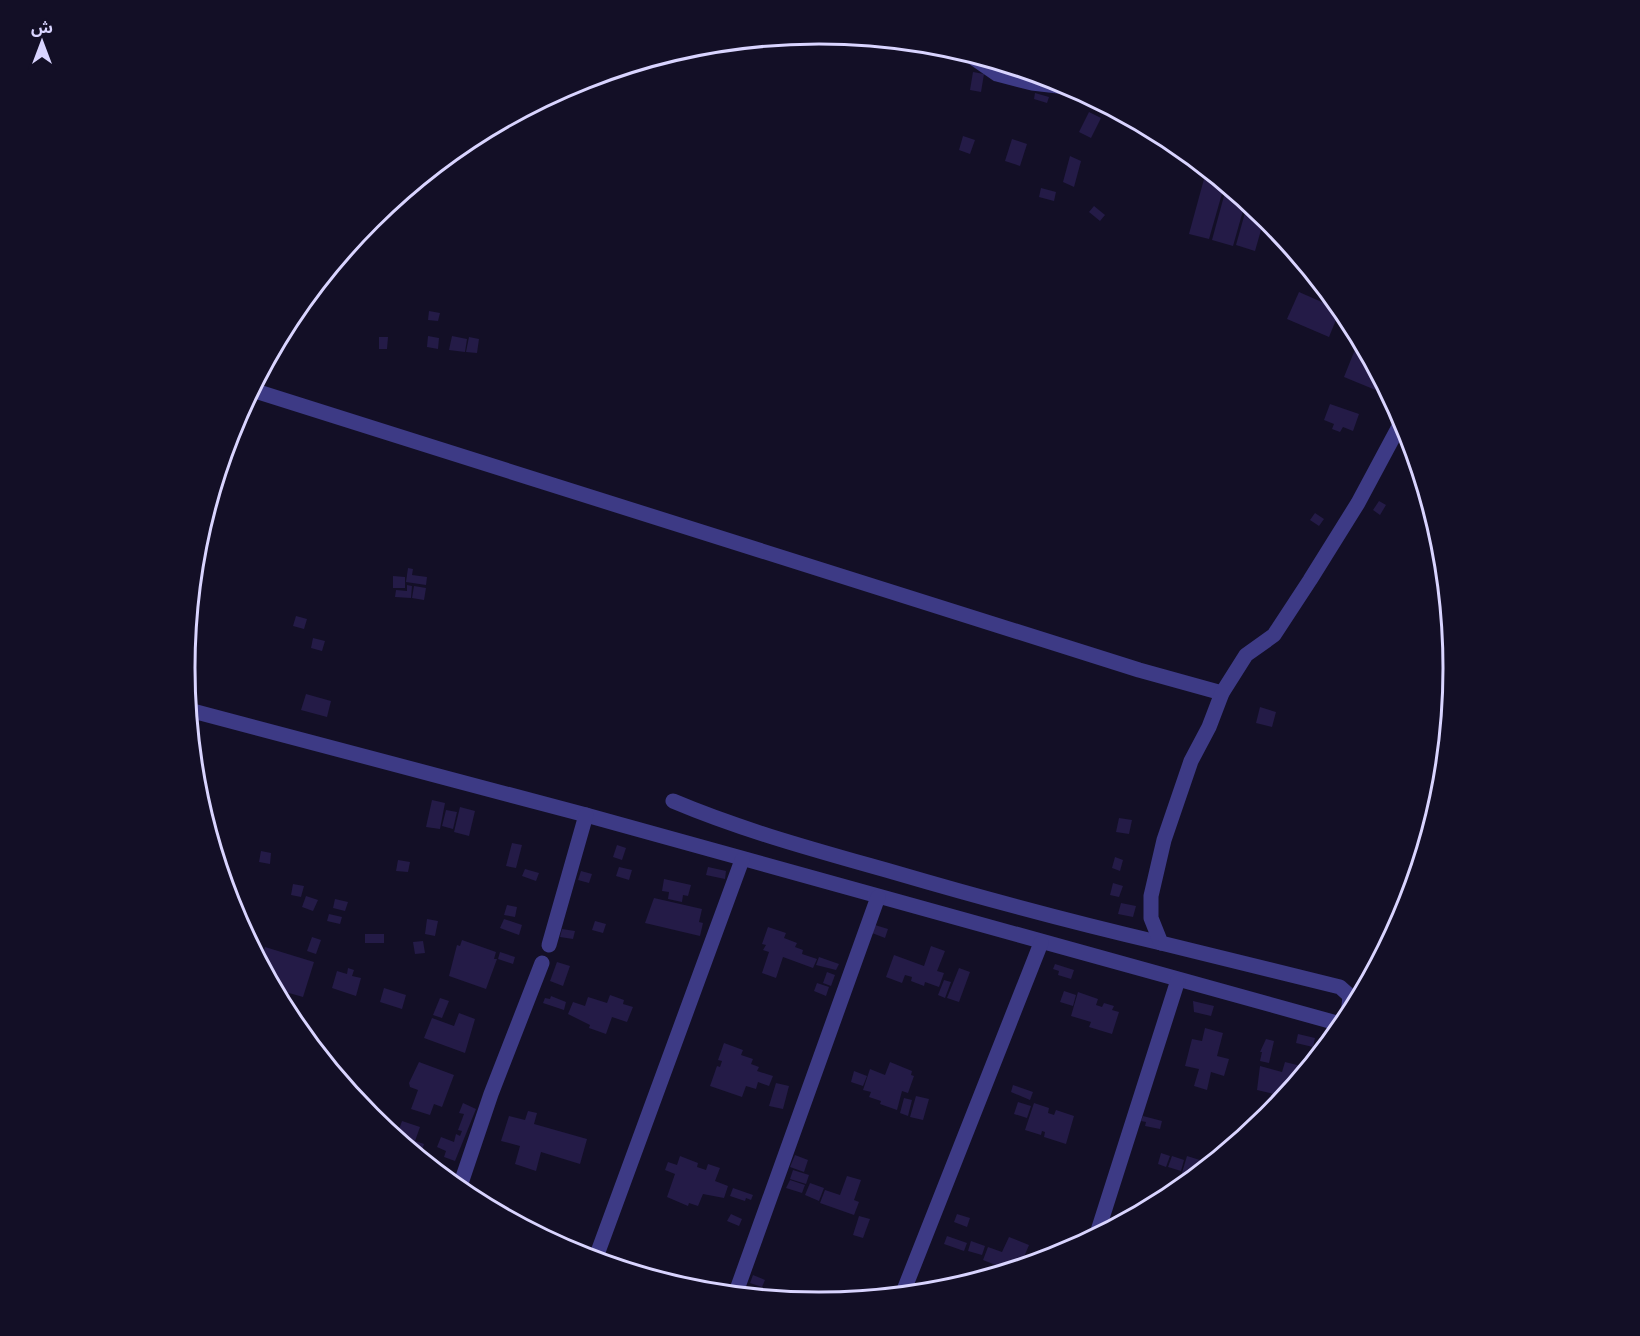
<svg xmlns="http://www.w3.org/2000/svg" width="1640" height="1336" viewBox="0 0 1640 1336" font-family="Signika,'Noto Sans Arabic',sans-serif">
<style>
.building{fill:#241b47}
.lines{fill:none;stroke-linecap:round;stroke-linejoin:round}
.minor{stroke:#3d3a85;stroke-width:15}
.rim{fill:none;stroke:#d9d4ff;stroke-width:3}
</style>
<rect width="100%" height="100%" fill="#130f26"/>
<g class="building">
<polygon points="973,72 984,74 981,92 970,90"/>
<polygon points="1035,93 1049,97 1047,103 1034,99"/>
<polygon points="1089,112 1101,118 1091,138 1079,132"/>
<polygon points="1132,121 1143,124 1140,133 1129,129"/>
<polygon points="963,136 975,140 970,154 959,150"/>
<polygon points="1012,139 1027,144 1020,166 1005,161"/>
<polygon points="1070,156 1081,161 1074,187 1063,182"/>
<polygon points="1207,168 1225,183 1209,239 1189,234"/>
<polygon points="1227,185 1246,200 1233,246 1212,240"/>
<polygon points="1041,188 1056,192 1054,201 1039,197"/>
<polygon points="1248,202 1265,216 1255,251 1236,245"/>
<polygon points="1094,206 1105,215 1100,221 1089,212"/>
<polygon points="1299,292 1340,310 1329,337 1287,319"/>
<polygon points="429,311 440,313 438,321 428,320"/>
<polygon points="428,336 439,338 438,349 427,347"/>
<polygon points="452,336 467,339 465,352 449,350"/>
<polygon points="379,337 388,337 387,349 379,349"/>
<polygon points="469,337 479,339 477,353 466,352"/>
<polygon points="1360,337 1383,380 1378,391 1344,377"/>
<polygon points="1330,404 1359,414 1353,431 1343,427 1340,432 1332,429 1334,424 1324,420"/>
<polygon points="1379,501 1386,505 1380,515 1373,510"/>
<polygon points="1315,513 1324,519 1319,526 1310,520"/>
<polygon points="408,568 413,569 412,575 427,577 426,585 406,582"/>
<polygon points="393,576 405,577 405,588 393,588"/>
<polygon points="407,585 412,586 411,598 395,597 396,590 407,591"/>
<polygon points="414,586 426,588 424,600 412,598"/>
<polygon points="296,616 307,619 304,629 293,626"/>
<polygon points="313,638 325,641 322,651 311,648"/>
<polygon points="306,694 331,701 327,717 301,710"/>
<polygon points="1260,707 1276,712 1272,727 1256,723"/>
<polygon points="432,800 445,803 440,829 426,827"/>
<polygon points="460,807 475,811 469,836 454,832"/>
<polygon points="446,810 457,812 453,829 442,826"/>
<polygon points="1119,818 1132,820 1129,834 1116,832"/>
<polygon points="512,843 522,845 516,868 506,866"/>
<polygon points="617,845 626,848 622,860 613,857"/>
<polygon points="261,851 271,853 270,864 259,862"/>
<polygon points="1115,857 1123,860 1120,871 1112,868"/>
<polygon points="398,860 410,862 408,872 396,871"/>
<polygon points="619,867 632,870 629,880 616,876"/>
<polygon points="708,867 726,871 725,879 706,875"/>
<polygon points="525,869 539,873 536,881 522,876"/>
<polygon points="581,871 592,874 589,883 578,880"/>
<polygon points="664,879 691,885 688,896 683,895 682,902 668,899 669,892 662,891"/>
<polygon points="1113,883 1123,886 1119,897 1110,895"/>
<polygon points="293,884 304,886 301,897 291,895"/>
<polygon points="306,896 318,900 313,911 302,907"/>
<polygon points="654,898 702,909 699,922 703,923 700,936 645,923"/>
<polygon points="335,899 348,902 345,911 333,908"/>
<polygon points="1121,903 1136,906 1133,917 1118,914"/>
<polygon points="507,905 517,907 515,917 504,915"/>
<polygon points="329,914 342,917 340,924 327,921"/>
<polygon points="427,919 438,921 435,936 425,934"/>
<polygon points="504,919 522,925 519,935 500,928"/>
<polygon points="595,921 606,924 603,933 592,930"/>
<polygon points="875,925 888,929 885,938 872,933"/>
<polygon points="768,927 786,933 784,938 797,943 795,947 803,950 802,954 817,959 813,968 783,957 776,978 762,973 769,952 763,950 766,945 762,944"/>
<polygon points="562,929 575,931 573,939 560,937"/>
<rect x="365" y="934" width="19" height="9"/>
<polygon points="312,937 321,940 316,954 307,951"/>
<polygon points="462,940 496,952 494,959 497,959 486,989 449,976 457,945 460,946"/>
<polygon points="423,941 425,953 415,954 413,942"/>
<polygon points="931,946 945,951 937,971 944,973 939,987 925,982 924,986 911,981 912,977 905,975 902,983 886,977 894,955 924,966"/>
<polygon points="265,947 314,962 303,997 275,989 260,961"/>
<polygon points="500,952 515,957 513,964 498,959"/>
<polygon points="819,957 839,964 836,970 816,965"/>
<polygon points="557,962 570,966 563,986 550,981"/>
<polygon points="1055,964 1074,970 1071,979 1058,975 1059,971 1053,969"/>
<polygon points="348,968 354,970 352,976 361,978 356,996 332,988 337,971 347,974"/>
<polygon points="959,968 970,972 959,1002 947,998"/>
<polygon points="827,972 835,975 831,986 823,983"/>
<polygon points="944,980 951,982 945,998 938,995"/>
<polygon points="817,983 829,987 826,996 814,991"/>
<polygon points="384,988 406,995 402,1009 380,1002"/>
<polygon points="1064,991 1076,995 1073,1006 1060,1002"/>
<polygon points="1078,992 1098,999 1096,1005 1102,1007 1104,1003 1114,1006 1112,1010 1119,1012 1112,1034 1089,1027 1091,1022 1071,1016"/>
<polygon points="610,995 624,1000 623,1004 633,1007 627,1022 612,1017 606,1034 589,1028 590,1025 568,1014 573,1002 585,1006 588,997 607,1003"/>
<polygon points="551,996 566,1002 564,1010 543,1003 545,998 550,999"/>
<polygon points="440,998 449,1001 442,1018 433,1015"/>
<polygon points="1193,1001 1214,1006 1211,1016 1194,1012"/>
<polygon points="459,1013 475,1019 465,1053 424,1038 432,1018 454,1026"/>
<polygon points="1205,1028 1223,1033 1217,1056 1229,1059 1224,1076 1211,1072 1207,1090 1194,1086 1199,1069 1185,1066 1192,1039 1202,1041"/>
<polygon points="1298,1034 1315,1038 1313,1047 1296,1043"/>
<polygon points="1266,1039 1274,1041 1269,1063 1260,1061 1262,1052 1260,1052"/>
<polygon points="724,1043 743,1050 741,1055 753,1059 751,1064 759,1067 757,1071 773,1076 769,1086 758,1082 756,1089 746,1086 742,1097 710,1086 717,1066 720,1067 722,1061 718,1060"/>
<polygon points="419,1062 454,1075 442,1107 434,1104 430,1115 411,1109 418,1090 410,1087 409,1083"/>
<polygon points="890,1062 912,1071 911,1075 914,1076 908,1093 902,1091 897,1110 880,1104 881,1101 869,1097 871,1092 863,1090 870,1069 885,1075"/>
<polygon points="1285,1062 1301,1066 1299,1080 1286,1097 1257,1090 1260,1066 1282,1072"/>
<polygon points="854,1071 867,1076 863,1086 851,1082"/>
<polygon points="776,1083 789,1086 783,1109 769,1106"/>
<polygon points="1013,1085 1033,1092 1030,1100 1011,1092"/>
<polygon points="916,1096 929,1099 923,1120 910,1117"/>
<polygon points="904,1098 912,1100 908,1116 900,1113"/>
<polygon points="1018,1102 1031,1106 1027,1118 1014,1114"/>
<polygon points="463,1103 476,1109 455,1161 444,1157 446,1151 437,1147 441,1137 454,1142 456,1134 460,1136 462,1131 458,1130 464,1114 459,1113"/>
<polygon points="1034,1103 1049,1108 1048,1113 1054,1115 1056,1110 1074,1116 1066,1144 1044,1137 1045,1132 1042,1131 1041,1135 1025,1130"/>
<polygon points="528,1111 537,1113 534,1124 587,1139 580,1164 541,1152 536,1171 515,1164 520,1146 501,1141 509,1116 525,1120"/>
<polygon points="1143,1116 1162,1121 1160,1129 1145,1126 1146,1122 1141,1121"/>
<polygon points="402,1121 420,1127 415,1141 424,1144 420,1157 396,1138"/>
<polygon points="1161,1153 1170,1156 1166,1167 1158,1164"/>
<polygon points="795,1155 808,1160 804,1172 790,1167"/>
<polygon points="680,1156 698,1163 697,1167 706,1170 708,1164 720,1168 715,1181 728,1186 724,1198 703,1194 698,1206 689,1203 688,1206 667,1197 675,1174 665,1170 668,1162 677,1165"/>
<polygon points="1172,1156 1184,1160 1181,1171 1168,1167"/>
<polygon points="1187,1156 1203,1161 1201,1169 1205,1170 1186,1185 1179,1183"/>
<polygon points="793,1170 809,1175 806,1184 790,1179"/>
<polygon points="847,1176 861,1180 854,1200 859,1202 854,1215 820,1203 825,1190 840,1195"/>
<polygon points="790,1180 805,1185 802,1193 786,1188"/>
<polygon points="810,1183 824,1188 819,1201 805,1195"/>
<polygon points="733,1188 753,1195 751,1200 746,1198 745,1201 730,1196"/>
<polygon points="731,1214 742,1219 739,1226 727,1221"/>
<polygon points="957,1214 970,1218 967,1227 954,1222"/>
<polygon points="859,1216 870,1219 863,1238 853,1235"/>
<polygon points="947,1236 967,1243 964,1251 944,1244"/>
<polygon points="1009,1237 1029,1245 1021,1264 1023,1267 1001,1273 1003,1268 983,1260 988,1247 1002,1252"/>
<polygon points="971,1241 985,1246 982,1255 968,1251"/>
<polygon points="753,1275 765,1280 762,1287 750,1283"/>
<polygon points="816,1291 826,1294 824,1303 801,1301 802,1294 814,1297"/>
</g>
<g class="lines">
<g class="minor">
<polyline points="965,52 997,74 1032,83 1075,88"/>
<polyline points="252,390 1139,670 1222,693"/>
<polyline points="189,710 586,815 1344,1025"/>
<path d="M673 801C744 831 819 851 893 872 982 898 1071 922 1161 943"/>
<polyline points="549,945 586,815"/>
<polyline points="1344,1025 1348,1015 1350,996 1340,987 1161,943 1151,918 1151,896 1164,840 1191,761 1209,727 1222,693 1246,655 1274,635 1310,580 1358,503 1403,419"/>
<polyline points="459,1189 491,1094 542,963"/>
<polyline points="1096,1237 1178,980"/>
<polyline points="595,1260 742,860"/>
<polyline points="735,1295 878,897"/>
<polyline points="902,1295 1041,943"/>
</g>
</g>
<path d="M0 0H1640V1336H0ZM195 668a624 624 0 1 1 1248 0a624 624 0 1 1-1248 0Z" fill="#130f26" fill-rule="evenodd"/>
<path class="rim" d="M195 668a624 624 0 1 1 1248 0a624 624 0 1 1-1248 0Z"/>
<g transform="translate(42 42)" stroke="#130f26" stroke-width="4.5" paint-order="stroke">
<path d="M0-4.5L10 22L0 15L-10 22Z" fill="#d9d4ff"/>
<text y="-9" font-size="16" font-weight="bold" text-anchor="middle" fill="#d9d4ff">ش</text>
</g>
</svg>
